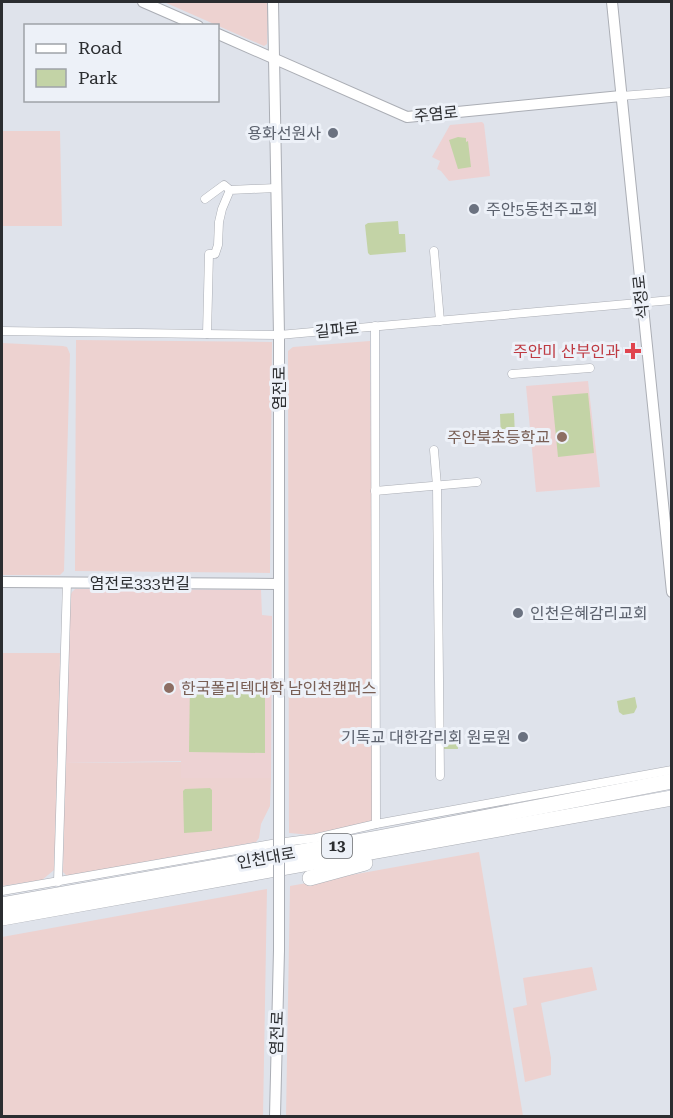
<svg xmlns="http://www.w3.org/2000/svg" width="673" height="1118" viewBox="0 0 673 1118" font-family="'Roboto Serif','Noto Sans KR',serif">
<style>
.industrial{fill:#edd2d0}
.education{fill:#edd2d3}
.green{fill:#c3d3a6}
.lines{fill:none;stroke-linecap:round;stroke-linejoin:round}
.street-casing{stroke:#abaeb5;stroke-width:9}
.secondary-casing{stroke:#abaeb5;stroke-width:12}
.highway-casing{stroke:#abaeb5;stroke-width:16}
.street{stroke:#fff;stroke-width:8}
.secondary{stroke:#fff;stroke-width:10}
.highway{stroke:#fff;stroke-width:15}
.secondary-bridge-casing{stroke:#abaeb5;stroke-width:12;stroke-linecap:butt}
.secondary-bridge{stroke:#fff;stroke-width:10}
.worship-dot{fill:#6b7280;stroke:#edf1f8;stroke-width:2}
.health-dot{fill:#e0444e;stroke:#edf1f8;stroke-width:2}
.education-dot{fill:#8d6e63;stroke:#edf1f8;stroke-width:2}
.labels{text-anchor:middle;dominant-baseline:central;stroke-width:6;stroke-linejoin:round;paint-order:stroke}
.shield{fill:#edf1f8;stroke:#65686c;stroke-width:1.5}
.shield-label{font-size:15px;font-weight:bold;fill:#2b2d30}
.street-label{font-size:16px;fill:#2b2d30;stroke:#edf1f8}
.worship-label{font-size:16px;fill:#5b616d;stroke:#edf1f8;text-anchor:end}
.health-label{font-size:16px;fill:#be3a42;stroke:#edf1f8;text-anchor:end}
.education-label{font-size:16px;fill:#785e54;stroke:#edf1f8;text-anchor:end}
</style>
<rect width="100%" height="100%" fill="#dfe3eb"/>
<g class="industrial">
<polygon points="164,2 268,2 267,44 264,46"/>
<polygon points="2,131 60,131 62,226 2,226"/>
<polygon points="76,340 272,342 270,573 75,571"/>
<polygon points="370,341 374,822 312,835 289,833 288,351 293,347"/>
<polygon points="2,343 63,346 67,347 70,354 64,571 60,575 2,575"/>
<polygon points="2,653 60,653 59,725 54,870 42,880 2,886"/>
<polygon points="181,762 182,778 271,778 270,806 261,824 259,838 256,842 67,876 63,872 65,763"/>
<polygon points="479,852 523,1116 286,1116 290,886"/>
<polygon points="267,889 263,1116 2,1116 2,937"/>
<polygon points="592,967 597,990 541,1003 551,1058 551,1075 525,1082 513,1008 527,1005 523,978"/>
</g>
<g class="education">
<polygon points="482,122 484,124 490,176 449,181 441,171 437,169 440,161 432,157 450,125"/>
<polygon points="588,381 600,487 536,492 526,386"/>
<polygon points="75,589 261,590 262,615 272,616 271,778 181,778 181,761 65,763 69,599 72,592"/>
</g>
<g class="green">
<polygon points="458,137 466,138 466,142 468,141 471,167 458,169 449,140"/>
<polygon points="398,221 399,234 405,234 406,252 370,255 368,253 365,225 368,223"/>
<polygon points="588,393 594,453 558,457 552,396"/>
<polygon points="514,413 515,436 512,438 501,438 500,414"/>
<polygon points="190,681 265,682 265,753 189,752"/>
<polygon points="635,697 637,707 634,713 623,715 619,712 617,701"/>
<polygon points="457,734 458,749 442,749 442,735"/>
<polygon points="210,788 212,790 212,831 184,833 183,791 185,789"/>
</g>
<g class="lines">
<g class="street-casing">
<g id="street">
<polyline points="621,96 672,92"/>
<polyline points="205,199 224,185 230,190"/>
<polyline points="434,251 440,321"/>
<polyline points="375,326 376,824"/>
<polyline points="2,331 279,335 672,300"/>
<polyline points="207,334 209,254 215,254 218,245 219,222 222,209 230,190 276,188"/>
<polyline points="512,374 590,368"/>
<polyline points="434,450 437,486 440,776"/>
<polyline points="375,491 477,482"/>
<polyline points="58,882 67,582"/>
<polyline points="2,891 277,843 316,838 376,824 672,770"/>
</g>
</g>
<g class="secondary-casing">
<g id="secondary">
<polyline points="143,2 198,26"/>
<polyline points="273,2 279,335 279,774"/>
<polyline points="612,2 672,592"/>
<polyline points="218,34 407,117 621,96"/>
<polyline points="2,582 279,584"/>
<polyline points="275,1116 279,950"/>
</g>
</g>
<g class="highway-casing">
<g id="highway">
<polyline points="310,878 365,863"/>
<polyline points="2,905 379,838 672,781"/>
<polyline points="2,918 672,798"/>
</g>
</g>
<use href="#street" class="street"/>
<use href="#secondary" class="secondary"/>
<use href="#highway" class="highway"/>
<g class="secondary-bridge-casing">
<polyline id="secondary-bridge" points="279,950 279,774"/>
</g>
<use href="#secondary-bridge" class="secondary-bridge"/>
</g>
<g class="worship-dot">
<circle cx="333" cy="133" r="6"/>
<circle cx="474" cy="209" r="6"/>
<circle cx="518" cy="613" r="6"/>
<circle cx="523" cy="737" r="6"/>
</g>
<path class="health-dot" d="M630 342h6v6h6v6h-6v6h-6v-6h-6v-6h6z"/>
<g class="education-dot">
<circle cx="562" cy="437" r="6"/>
<circle cx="169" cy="688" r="6"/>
</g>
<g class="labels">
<rect class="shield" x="322" y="834" width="30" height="24" rx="4.5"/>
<g class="shield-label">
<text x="337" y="846">13</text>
</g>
<g class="street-label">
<text transform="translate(436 114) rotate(-5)">주염로</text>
<text transform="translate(641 297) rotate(-96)">석정로</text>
<text transform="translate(337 330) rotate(-5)">길파로</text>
<text transform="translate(279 388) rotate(-90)">염전로</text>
<text x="140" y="583">염전로333번길</text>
<text transform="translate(266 858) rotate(-10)">인천대로</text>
<text transform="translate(277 1033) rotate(-88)">염전로</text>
</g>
<g class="worship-label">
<text x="321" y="133">용화선원사</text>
<text x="486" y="209" text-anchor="start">주안5동천주교회</text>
<text x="530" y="613" text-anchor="start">인천은혜감리교회</text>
<text x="511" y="737">기독교 대한감리회 원로원</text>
</g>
<g class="health-label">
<text x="620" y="351">주안미 산부인과</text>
</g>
<g class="education-label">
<text x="550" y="437">주안북초등학교</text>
<text x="181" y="688" text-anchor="start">한국폴리텍대학 남인천캠퍼스</text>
</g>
</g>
<rect width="673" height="1118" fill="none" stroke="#2b2d30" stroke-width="6"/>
<rect x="24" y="24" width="195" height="78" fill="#edf1f8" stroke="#9fa3a8" stroke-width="1.5"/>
<rect x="36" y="44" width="30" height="9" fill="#ffffff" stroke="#9fa3a8" stroke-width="1.5"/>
<text x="78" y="54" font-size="18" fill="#2b2d30">Road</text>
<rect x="36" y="69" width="30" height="18" fill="#c3d3a6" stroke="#9fa3a8" stroke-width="1.5"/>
<text x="78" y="84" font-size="18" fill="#2b2d30">Park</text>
</svg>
